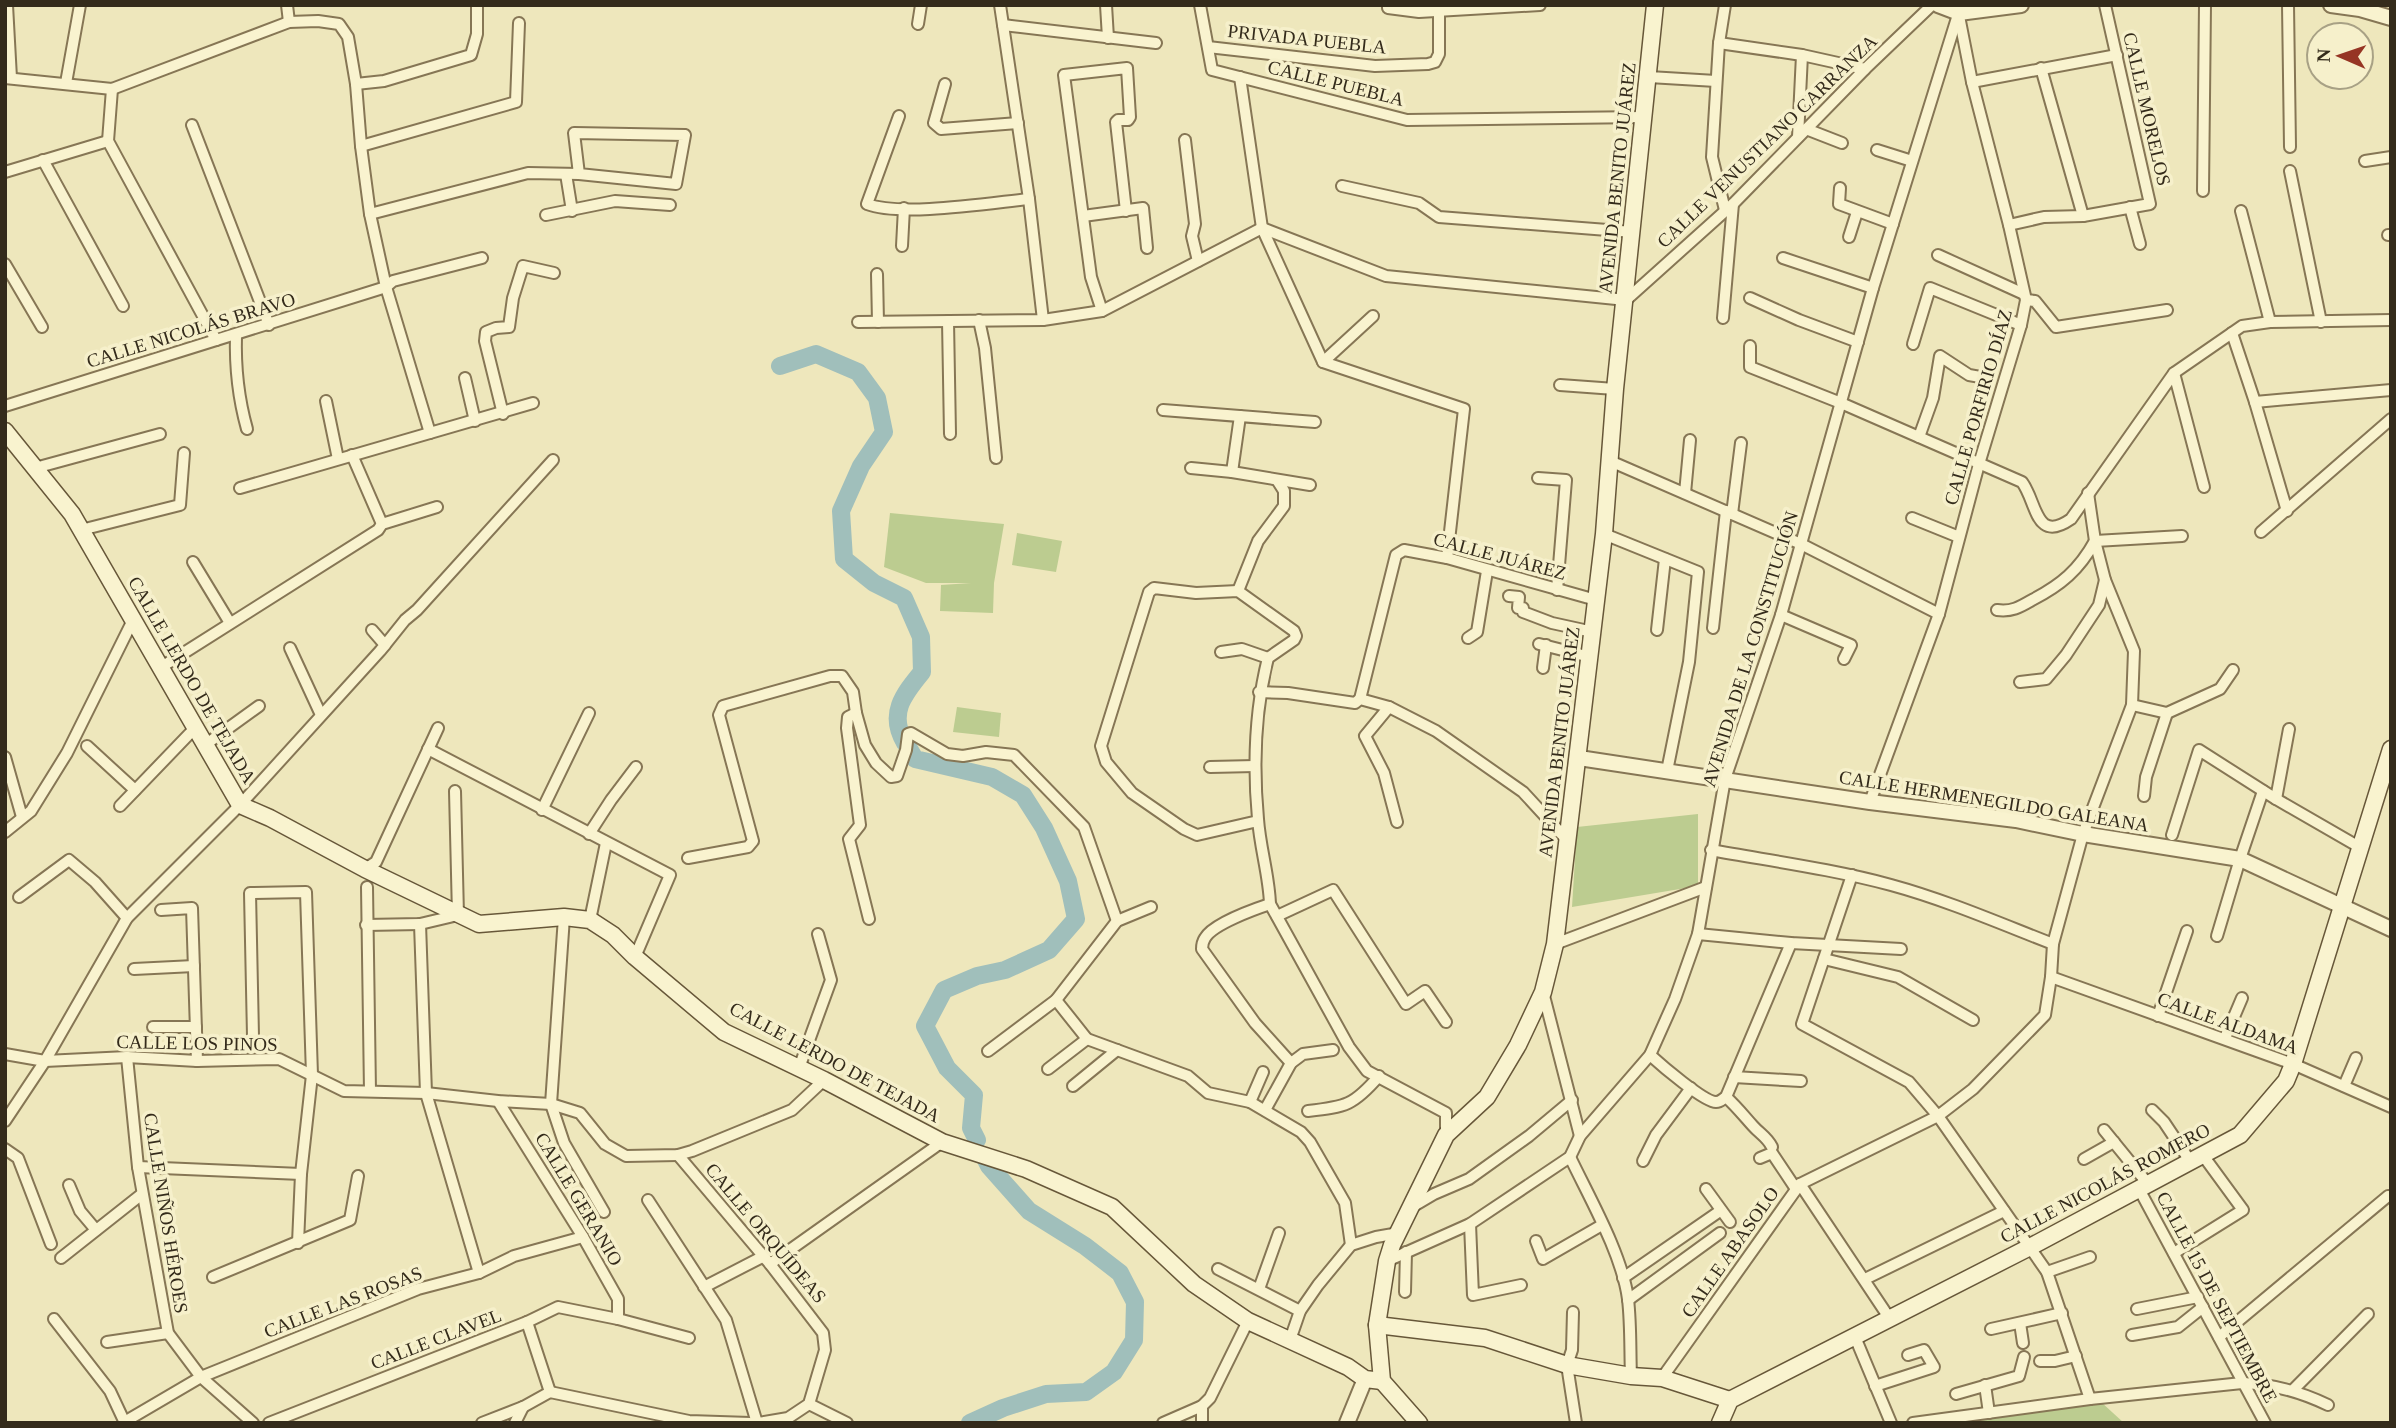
<svg xmlns="http://www.w3.org/2000/svg" width="2396" height="1428" viewBox="0 0 2396 1428" font-family="Georgia,serif">
<style>
.green{fill:#bccc90}
.lines{fill:none;stroke-linecap:round;stroke-linejoin:round}
.river{stroke:#a0bfbb;stroke-width:18}
.minor-casing{stroke:#867655;stroke-width:14}
.tertiary-casing{stroke:#867655;stroke-width:18}
.secondary-casing{stroke:#675739;stroke-width:19}
.minor{stroke:#f9f3cf;stroke-width:10}
.tertiary{stroke:#f9f3cf;stroke-width:14}
.secondary{stroke:#f9f3cf;stroke-width:16}
.labels{text-anchor:middle;dominant-baseline:central;stroke-width:7;stroke-linejoin:round;paint-order:stroke}
.street-label{font-size:19px;fill:#342b1b;stroke:#f6f0cb}
</style>
<rect width="100%" height="100%" fill="#eee7bc"/>
<g class="green">
<polygon points="890,513 1004,524 994,583 993,613 940,611 941,585 971,583 926,583 884,567"/>
<polygon points="1017,533 1062,541 1056,572 1012,565"/>
<polygon points="957,707 1001,713 999,737 953,732"/>
<polygon points="1698,814 1698,886 1572,907 1577,827"/>
<polygon points="2101,1402 2124,1423 1950,1423"/>
</g>
<g class="lines">
<g class="river">
<path d="M780 366 816 354 858 372 877 398 884 432 861 466 841 511 844 559 874 583 904 598 921 637 922 672C903 695 888 714 905 743"/>
<polyline points="908,747 915,759 992,777 1023,795 1044,828 1068,881 1076,919 1049,950 1005,970 977,976 944,990 925,1026 947,1068 974,1095 971,1128 977,1140"/>
<polyline points="970,1423 1003,1408 1046,1394 1086,1392 1114,1372 1134,1340 1135,1302 1120,1273 1085,1246 1029,1211 989,1166 985,1158"/>
</g>
<g class="minor-casing">
<g id="minor">
<polyline points="7,5 11,78"/>
<polyline points="287,5 289,22"/>
<polyline points="1000,5 1029,199 1043,320"/>
<polyline points="1106,5 1108,38"/>
<polyline points="1200,5 1212,70 1407,120 1644,117"/>
<polyline points="1725,5 1719,43 1712,157 1725,210"/>
<polyline points="2288,5 2290,147"/>
<polyline points="1388,8 1419,12 1540,5"/>
<polyline points="918,24 921,5"/>
<polyline points="1003,25 1156,43"/>
<polyline points="1719,43 1802,55 1865,69"/>
<polyline points="1208,47 1375,66 1428,64 1435,62 1439,54 1439,11"/>
<polyline points="2041,68 2083,216"/>
<polyline points="1240,77 1262,228 1323,362 1464,409 1447,558"/>
<polyline points="1649,77 1716,81"/>
<polyline points="5,78 112,89 289,22 318,21 339,24 348,37 356,84 361,146 370,214 386,287 430,433"/>
<polyline points="1972,82 2117,55"/>
<polyline points="66,83 80,5"/>
<polyline points="356,84 384,81 471,55 477,34 477,5"/>
<polyline points="945,84 934,123 941,129 1018,123"/>
<polyline points="112,89 108,141 216,340"/>
<path d="M899 116 867 204C901 217 989 203 1029 199"/>
<polyline points="192,125 269,325"/>
<polyline points="1806,129 1842,143"/>
<polyline points="1798,137 1802,55"/>
<polyline points="1185,140 1195,224 1192,236 1198,261"/>
<polyline points="361,146 516,102 519,23"/>
<polyline points="1877,150 1912,161"/>
<polyline points="43,160 123,306"/>
<polyline points="2365,161 2391,157"/>
<polyline points="2290,171 2321,322"/>
<polyline points="5,172 108,141"/>
<polyline points="566,174 572,211"/>
<polyline points="1342,186 1419,203 1439,217 1633,232"/>
<polyline points="1840,188 1839,204 1893,224"/>
<polyline points="2203,191 2205,5"/>
<polyline points="2130,207 2140,244"/>
<polyline points="2241,211 2270,322"/>
<polyline points="370,214 528,173 579,174 676,184 685,135 574,133 579,174"/>
<polyline points="546,215 615,201 670,205"/>
<polyline points="1083,216 1143,208 1147,248"/>
<polyline points="2009,225 2044,217 2083,216 2150,204 2105,5"/>
<polyline points="2388,235 2391,235"/>
<polyline points="1849,237 1857,212"/>
<polyline points="902,246 904,208"/>
<polyline points="1938,255 2024,294"/>
<polyline points="1783,258 1873,288"/>
<polyline points="5,264 42,327"/>
<polyline points="877,274 878,322"/>
<polyline points="1750,298 1799,320 1858,342"/>
<polyline points="2026,300 2035,301 2056,327 2167,310"/>
<polyline points="1102,311 1091,277 1064,75 1127,68 1130,117 1128,120 1118,120 1116,122 1126,211"/>
<polyline points="1723,318 1733,204"/>
<polyline points="979,320 985,348 996,458"/>
<polyline points="948,321 950,434"/>
<polyline points="858,322 1043,320 1102,311 1262,228 1386,276 1626,300 1733,204 1865,69 1932,5"/>
<polyline points="2232,333 2255,402 2287,511"/>
<path d="M236 335C235 368 238 397 247 429"/>
<polyline points="1913,344 1930,288 2021,325"/>
<path d="M1750 346V367L1841 403 2022 482C2037 502 2035 544 2071 519L2174 373 2242 326 2270 322 2391 320"/>
<polyline points="1323,362 1373,316"/>
<polyline points="2174,373 2204,487"/>
<polyline points="465,378 475,421"/>
<polyline points="1560,385 1615,389"/>
<polyline points="326,401 338,459"/>
<polyline points="2255,402 2391,390"/>
<polyline points="5,406 386,287 393,281 482,258"/>
<polyline points="1163,410 1315,422"/>
<polyline points="503,414 485,341 486,332 496,328 509,327 513,298 523,266 554,273"/>
<polyline points="1919,437 1933,398 1940,356 1969,375 1986,378"/>
<polyline points="352,455 382,524"/>
<polyline points="1610,461 1801,544 1939,614"/>
<polyline points="35,468 160,434"/>
<polyline points="1191,468 1232,472 1310,485"/>
<polyline points="1232,472 1240,416"/>
<polyline points="1538,478 1566,480 1557,590"/>
<polyline points="240,488 533,403"/>
<polyline points="1685,493 1690,440"/>
<polyline points="1732,514 1741,443"/>
<polyline points="1912,518 1959,537"/>
<polyline points="81,530 180,505 184,453"/>
<polyline points="2261,532 2391,419"/>
<polyline points="1604,534 1698,572 1689,662 1667,771"/>
<polyline points="193,562 230,623"/>
<polyline points="1238,591 1258,541 1284,506 1284,491 1277,480"/>
<polyline points="1509,596 1519,597 1518,608 1523,608 1523,612 1552,623 1593,632"/>
<path d="M1997 610C2012 612 2020 607 2032 600 2061 585 2079 570 2095 541L2182 536"/>
<polyline points="1781,615 1851,645 1844,659"/>
<polyline points="1713,628 1726,511"/>
<polyline points="1657,630 1665,559"/>
<polyline points="1468,638 1477,632 1487,571"/>
<polyline points="1539,644 1590,657"/>
<polyline points="385,645 405,620 417,610 553,460"/>
<polyline points="290,648 321,715"/>
<polyline points="1221,652 1242,649 1268,658"/>
<polyline points="160,668 378,530 382,524 437,507"/>
<polyline points="1543,668 1546,645"/>
<polyline points="2020,682 2046,679 2066,655 2099,605 2105,580"/>
<polyline points="1259,692 1288,693 1355,703 1360,699 1389,707 1436,731 1523,792 1568,841"/>
<polyline points="1360,699 1396,555 1404,550 1447,558 1596,600"/>
<polyline points="2132,705 2167,713 2220,689 2233,670"/>
<polyline points="1389,707 1365,736 1384,773 1397,822"/>
<polyline points="856,713 848,717 847,728 860,825 849,839 869,919"/>
<polyline points="205,745 259,706"/>
<polyline points="87,746 135,790"/>
<polyline points="428,749 670,875 635,957"/>
<polyline points="5,757 22,817"/>
<polyline points="1210,767 1255,766"/>
<polyline points="2144,796 2146,777 2167,713"/>
<polyline points="2276,799 2289,729"/>
<polyline points="1870,802 1939,614 1979,464 2021,325 2026,300 2009,225 1972,82 1959,16"/>
<polyline points="120,806 195,728"/>
<polyline points="542,810 589,713"/>
<path d="M1258 821 1197 835 1184 829 1132 793 1106 762 1101 746 1149 592 1154 588 1196 593 1238 591 1294 631 1296 636 1294 640 1268 658C1255 710 1253 765 1258 819 1260 848 1269 875 1270 904L1349 1047 1367 1071 1446 1113V1135"/>
<polyline points="5,832 31,811 67,753 133,620"/>
<polyline points="589,834 611,800 636,767"/>
<polyline points="2172,835 2199,750 2276,799 2361,848"/>
<path d="M1711 850C1771 861 1832 869 1891 885 1946 900 1999 923 2053 944"/>
<polyline points="688,858 748,847 753,841 719,715 723,706 830,676 842,676 853,692 856,713 865,745 876,763 891,777 897,776 906,750 908,734 911,733 947,754 963,756 986,752 1014,755 1084,827 1117,921"/>
<polyline points="365,869 376,862 438,728"/>
<polyline points="1852,875 1802,1024 1909,1082 1938,1116 2047,1272 2090,1399"/>
<polyline points="367,887 370,1091"/>
<polyline points="19,897 69,860 95,882 127,918"/>
<path d="M1270 904C1255 909 1213 924 1205 938 1203 941 1202 946 1202 949L1255 1023 1291 1063"/>
<polyline points="161,910 192,908 197,1061"/>
<polyline points="1277,916 1333,890 1406,1004 1425,991 1446,1022"/>
<polyline points="564,917 551,1104 564,1143 604,1212"/>
<polyline points="590,920 606,843"/>
<polyline points="420,924 426,1093 479,1273"/>
<polyline points="366,925 420,924 458,915 455,791"/>
<polyline points="1698,934 1791,943 1901,949"/>
<polyline points="2217,936 2240,859 2263,791"/>
<polyline points="1555,944 1706,887"/>
<polyline points="1824,959 1898,977 1973,1020"/>
<polyline points="134,969 194,966"/>
<polyline points="2051,977 2293,1064 2391,1107"/>
<polyline points="1543,992 1580,1136"/>
<polyline points="1056,1000 1087,1039 1188,1076 1208,1093 1250,1102 1301,1132 1310,1142 1345,1203 1351,1245"/>
<polyline points="2158,1016 2187,931"/>
<polyline points="153,1027 196,1027"/>
<polyline points="253,1036 250,893 306,892 312,1075 301,1174 298,1243"/>
<polyline points="2225,1038 2242,998"/>
<polyline points="988,1051 1056,1000 1117,921 1151,907"/>
<polyline points="5,1054 45,1061 127,1057 197,1061 279,1059 344,1091 426,1093 498,1101 551,1104 580,1113 605,1144 626,1156 678,1155 692,1151 792,1110 824,1080"/>
<path d="M1650 1055C1661 1065 1704 1102 1716 1102 1721 1102 1722 1099 1726 1097L1791 943"/>
<polyline points="127,1057 138,1167 168,1333 201,1377 253,1423"/>
<polyline points="799,1068 831,980 818,934"/>
<polyline points="1048,1069 1087,1039"/>
<polyline points="1734,1077 1801,1081"/>
<polyline points="1073,1086 1117,1050"/>
<polyline points="2344,1086 2356,1058"/>
<path d="M1726 1097C1736 1106 1744 1116 1753 1126 1760 1134 1767 1137 1772 1147"/>
<polyline points="498,1101 583,1237 618,1299 618,1319"/>
<polyline points="1250,1102 1263,1072"/>
<polyline points="1265,1110 1291,1063 1303,1054 1333,1050"/>
<polyline points="2152,1110 2164,1122 2190,1161"/>
<path d="M1308 1111C1346 1107 1354 1105 1379 1076"/>
<polyline points="5,1121 45,1061 127,918 240,805 380,651 385,645 372,630"/>
<polyline points="2104,1130 2148,1184"/>
<polyline points="5,1149 18,1158 51,1244"/>
<polyline points="678,1155 770,1264 823,1333 825,1350 809,1404 788,1418 758,1423"/>
<path d="M1570 1157C1590 1199 1622 1254 1628 1299 1631 1325 1630 1351 1631 1376"/>
<polyline points="1760,1158 1772,1153 1796,1189"/>
<polyline points="2084,1159 2114,1142"/>
<polyline points="1643,1161 1656,1135 1691,1088"/>
<polyline points="138,1167 301,1174"/>
<polyline points="1800,1184 1890,1319"/>
<polyline points="69,1185 80,1211 96,1230"/>
<polyline points="1706,1189 1730,1222"/>
<polyline points="2139,1189 2265,1423"/>
<polyline points="648,1200 726,1320 757,1423"/>
<polyline points="1412,1207 1434,1194 1469,1179 1529,1136 1572,1100"/>
<polyline points="1470,1224 1473,1295 1521,1285"/>
<polyline points="1536,1241 1543,1259 1602,1225"/>
<polyline points="2174,1253 2243,1210 2202,1154"/>
<polyline points="61,1258 142,1194"/>
<polyline points="1387,1261 1470,1224 1570,1157 1580,1136 1650,1055 1675,999 1698,934 1725,779 1781,615 1873,288 1961,5"/>
<polyline points="770,1264 942,1142"/>
<polyline points="1218,1269 1300,1311"/>
<polyline points="2047,1272 2090,1257"/>
<polyline points="213,1277 350,1220 358,1176"/>
<polyline points="1623,1278 1720,1211"/>
<polyline points="1865,1279 2004,1211"/>
<polyline points="704,1287 764,1256"/>
<polyline points="1259,1289 1279,1233"/>
<polyline points="1405,1292 1406,1252"/>
<polyline points="1628,1300 1720,1233"/>
<polyline points="2137,1309 2198,1297"/>
<polyline points="1573,1312 1572,1350 1567,1365 1576,1423"/>
<polyline points="54,1319 110,1391 125,1423"/>
<polyline points="527,1322 550,1392"/>
<polyline points="2020,1323 2023,1343"/>
<polyline points="1991,1329 2062,1313"/>
<polyline points="2132,1335 2178,1327 2203,1307"/>
<polyline points="1855,1337 1891,1423"/>
<polyline points="2219,1337 2388,1196"/>
<polyline points="1290,1340 1300,1311 1318,1285 1351,1245 1376,1237 1399,1233"/>
<polyline points="107,1342 168,1333"/>
<polyline points="2040,1361 2055,1361 2076,1356"/>
<polyline points="1662,1378 1800,1184 1938,1116 1973,1089 2045,1015 2051,977 2053,944 2083,834 2132,705 2134,651 2105,580 2095,541 2088,493"/>
<polyline points="1985,1385 1989,1413"/>
<polyline points="1875,1386 1934,1367 1924,1350 1908,1355"/>
<polyline points="2293,1390 2368,1314"/>
<polyline points="1956,1394 2019,1376 2024,1357"/>
<polyline points="809,1404 847,1423"/>
<polyline points="126,1421 201,1377 418,1289 479,1273 514,1256 583,1237"/>
<polyline points="269,1423 527,1322 558,1307 618,1319 689,1338"/>
<polyline points="482,1423 523,1407 550,1392 689,1421 750,1423"/>
<polyline points="515,1423 523,1407"/>
<polyline points="1163,1423 1202,1406 1210,1398 1248,1321"/>
<polyline points="1202,1423 1202,1406"/>
<path d="M1913 1423 2090 1399 2242 1383C2273 1384 2301 1392 2328 1405"/>
</g>
</g>
<g class="tertiary-casing">
<g id="tertiary">
<polyline points="1938,5 1959,13 2021,5"/>
<polyline points="2331,5 2360,9 2391,18"/>
<polyline points="1579,758 1870,802 2016,820 2083,834 2240,859 2391,929"/>
<polyline points="1347,1423 1365,1379"/>
</g>
</g>
<g class="secondary-casing">
<g id="secondary">
<polyline points="5,431 72,514 240,805 270,818 365,869 479,924 564,917 590,920 613,935 635,957 724,1032 824,1080 942,1142 1026,1169 1112,1207 1194,1284 1248,1321 1348,1367 1365,1379 1382,1381"/>
<polyline points="1377,1325 1485,1338 1567,1365 1631,1376 1662,1378 1730,1400"/>
<polyline points="1419,1423 1382,1381 1377,1325 1387,1261 1392,1245 1446,1135 1487,1097 1518,1045 1543,992 1555,944 1604,534 1615,389 1655,5"/>
<polyline points="1720,1423 1730,1400 2030,1247 2240,1135 2286,1081 2293,1064 2391,749"/>
</g>
</g>
<use href="#minor" class="minor"/>
<use href="#tertiary" class="tertiary"/>
<use href="#secondary" class="secondary"/>
</g>
<g class="labels">
<g class="street-label">
<text transform="translate(1307 39) rotate(6)">PRIVADA PUEBLA</text>
<text transform="translate(1336 83) rotate(14)">CALLE PUEBLA</text>
<text transform="translate(2147 109) rotate(77)">CALLE MORELOS</text>
<text transform="translate(1767 141) rotate(-44)">CALLE VENUSTIANO CARRANZA</text>
<text transform="translate(1617 178) rotate(-84)">AVENIDA BENITO JUÁREZ</text>
<text transform="translate(191 330) rotate(-17)">CALLE NICOLÁS BRAVO</text>
<text transform="translate(1978 407) rotate(-74)">CALLE PORFIRIO DÍAZ</text>
<text transform="translate(1500 556) rotate(15)">CALLE JUÁREZ</text>
<text transform="translate(1750 649) rotate(-73)">AVENIDA DE LA CONSTITUCIÓN</text>
<text transform="translate(192 680) rotate(60)">CALLE LERDO DE TEJADA</text>
<text transform="translate(1559 742) rotate(-83)">AVENIDA BENITO JUÁREZ</text>
<text transform="translate(1994 801) rotate(9)">CALLE HERMENEGILDO GALEANA</text>
<text transform="translate(2228 1023) rotate(20)">CALLE ALDAMA</text>
<text transform="translate(197 1043) rotate(1)">CALLE LOS PINOS</text>
<text transform="translate(835 1062) rotate(28)">CALLE LERDO DE TEJADA</text>
<text transform="translate(2105 1183) rotate(-28)">CALLE NICOLÁS ROMERO</text>
<text transform="translate(579 1199) rotate(59)">CALLE GERANIO</text>
<text transform="translate(166 1213) rotate(81)">CALLE NIÑOS HÉROES</text>
<text transform="translate(766 1233) rotate(50)">CALLE ORQUÍDEAS</text>
<text transform="translate(1730 1252) rotate(-55)">CALLE ABASOLO</text>
<text transform="translate(2217 1297) rotate(62)">CALLE 15 DE SEPTIEMBRE</text>
<text transform="translate(343 1302) rotate(-21)">CALLE LAS ROSAS</text>
<text transform="translate(436 1339) rotate(-21)">CALLE CLAVEL</text>
</g>
</g>
<rect width="2396" height="1428" fill="none" stroke="#342b1b" stroke-width="14"/>
<g transform="translate(2340 56) rotate(272)"><circle r="33" fill="#f6f0cb" stroke="#a8a185" stroke-width="2"/>
<path d="M0-5L12 26L0 18L-12 26Z" fill="#963524"/>
<text y="-10" font-size="19" font-weight="bold" text-anchor="middle" fill="#342b1b">N</text>
</g>
</svg>
